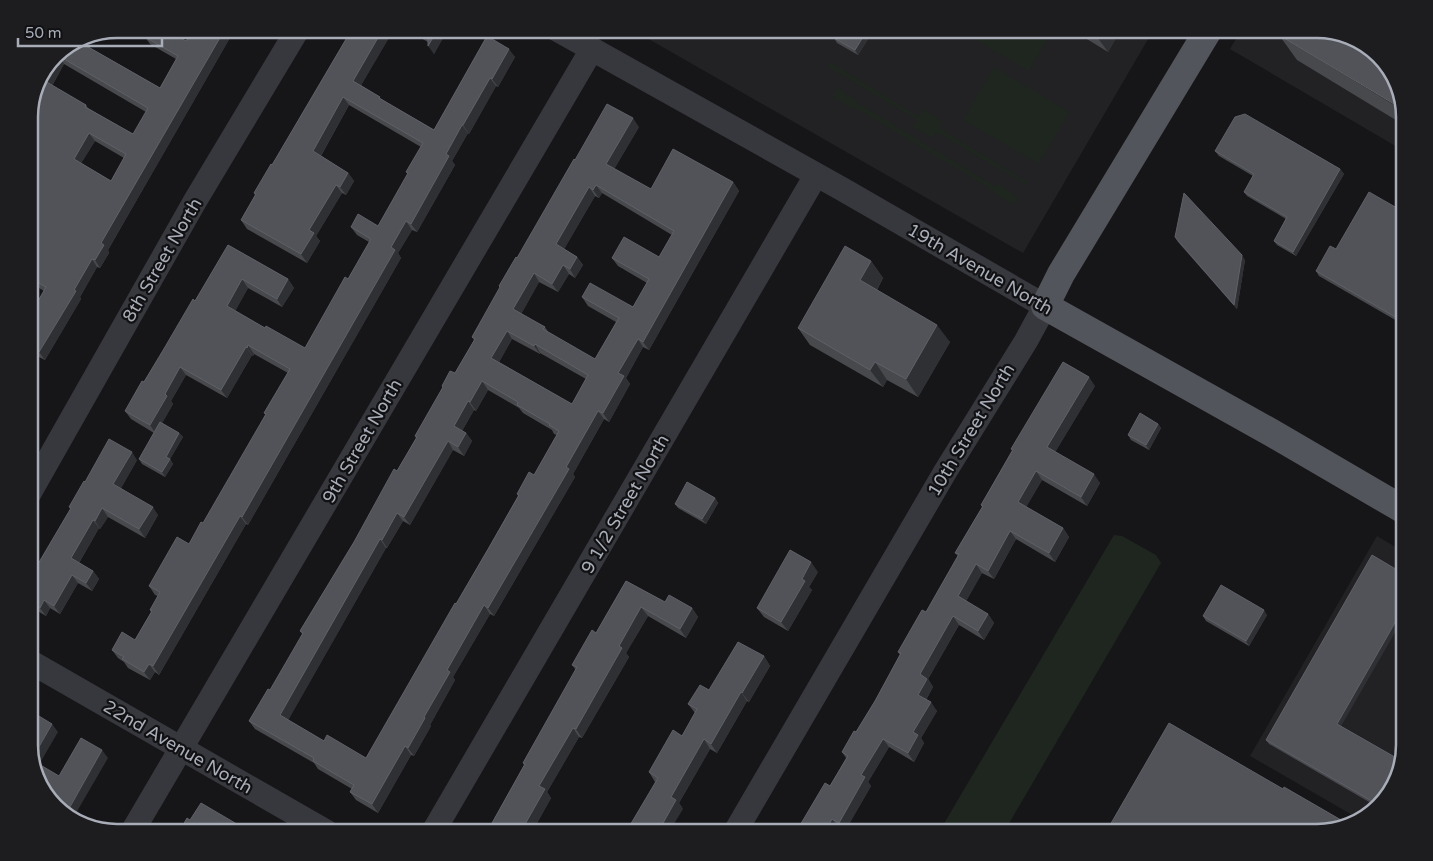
<svg xmlns="http://www.w3.org/2000/svg" width="1433" height="861" viewBox="0 0 1433 861" font-family="'Varela Round',sans-serif">
<style>
.built{fill:#222225}
.green{fill:#1e261f}
.lines{fill:none;stroke-linecap:round;stroke-linejoin:round}
.minor{stroke:#37383d;stroke-width:24}
.major{stroke:#53555c;stroke-width:28}
.wall{fill:#47494d;fill-rule:evenodd}
.shaded-wall{fill:#2f3033}
.building{fill:#525359;stroke:#5f6168;fill-rule:evenodd}
.labels{text-anchor:middle;dominant-baseline:central;stroke-width:4.5;stroke-linejoin:round;paint-order:stroke}
.street-label{font-size:18px;fill:#a8adb8;stroke:#111113}
.rim{fill:none;stroke:#a8adb8;stroke-width:2.5}
</style>
<rect width="100%" height="100%" fill="#161618"/>
<g class="built">
<polygon points="631,29 1154,29 1023,253"/>
<polygon points="1242,29 1317,29 1404,111 1404,151 1230,49"/>
<polygon points="1377,536 1404,552 1404,745 1392,789 1361,820 1250,756"/>
</g>
<g class="green">
<polygon points="957,29 1053,29 1029,71"/>
<polygon points="830,62 919,117 923,109 942,121 939,128 1028,182 1027,185 936,132 932,138 913,127 917,120 828,67"/>
<polygon points="994,67 1069,112 1039,164 963,120"/>
<polygon points="837,88 856,100 856,102 996,187 998,184 1018,197 1014,205 993,193 994,191 854,107 852,109 832,97"/>
<polygon points="1114,535 1122,536 1156,555 1161,563 1004,832 939,832"/>
</g>
<g class="lines">
<g class="minor">
<polyline points="556,29 842,189 1045,306 1026,341 945,472 735,832"/>
<polyline points="29,494 195,201 298,29"/>
<polyline points="29,661 327,832"/>
<polyline points="132,832 592,49"/>
<polyline points="433,832 816,175"/>
</g>
<polyline class="major" points="1209,29 1061,274 1045,306 1272,433 1404,510"/>
</g>
<g class="wall">
<path d="M194 29H235L108 250 109 253 100 268 97 267 80 297 81 299 45 360 39 357 29 375V317L44 291 29 282V111L55 54 80 42 160 88 176 59 150 44 145 37 186 41ZM64 64 146 112 133 134 88 108 86 105 52 86ZM95 141 124 158 111 181 81 163Z"/>
<polygon points="352,29 394,29 361,85 383,100 434,130 487,36 515,57 498,87 496,86 469,134 468,133 452,161 455,165 417,232 412,230 398,253 401,258 248,525 246,524 159,675 155,672 150,680 128,668 124,662 118,658 112,650 135,640 151,612 150,610 158,596 155,595 149,586 189,544 203,523 266,415 264,413 288,373 254,354 253,356 252,355 227,398 186,375 171,401 173,404 162,423 179,433 183,437 170,459 173,464 165,477 142,464 139,459 154,433 131,419 125,411 195,301 228,245 288,279 294,288 282,307 248,288 235,311 265,328 305,348 348,279 369,242 357,235 351,227 378,226 408,174 406,172 421,147 349,105 321,156 348,173 354,181 346,195 342,193 316,236 320,241 307,263 247,229 241,220 255,195 254,193 272,165"/>
<polygon points="405,29 448,29 434,54 428,42"/>
<polygon points="1076,29 1121,29 1108,52 1082,36"/>
<polygon points="873,31 858,55 837,43 834,38"/>
<polygon points="1279,35 1404,111 1404,125 1297,60"/>
<path d="M639 127 614 169 651 189 733 182 739 191 649 350 643 347 626 378 630 384 609 422 604 419 573 474 575 477 494 616 490 614 453 677 455 680 430 725 431 726 414 756 411 755 378 813 356 800 350 792 352 789 318 769 314 763 255 729 249 721 270 690 303 635 300 631 397 471 416 438 415 436 443 387 442 386 455 373 474 340 472 337 575 160ZM602 193 672 235 659 257 612 258 618 266 647 283 633 307 582 297 588 306 616 322 595 359 549 333 545 327 521 314 539 282 558 292 569 274 575 278 583 265 577 257 564 249 595 196 599 198ZM512 339 540 354V353L586 379 572 404 499 362ZM488 390 519 408 523 413 552 430 554 434 557 435 534 475 517 494 518 496 456 604 366 758 324 741 288 720 386 548H387L403 521 410 525 453 450 464 456 472 441 466 433 462 431 474 410 476 411Z"/>
<polygon points="1215,151 1340,169 1344,174 1296,256 1277,245 1274,241 1286,219 1247,196 1244,192 1253,176 1219,156"/>
<polygon points="1404,212 1404,325 1319,276 1316,271 1336,249"/>
<polygon points="1175,237 1245,260 1237,309 1178,242"/>
<polygon points="871,261 883,278 877,290 950,342 918,397 887,380 883,387 810,345 798,328"/>
<polygon points="1095,386 1055,452 1100,483 1087,506 1042,480 1026,507 1063,528 1069,537 1055,562 1016,539 994,579 982,573 966,601 988,614 994,623 984,640 959,625 928,679 933,687 926,700 937,711 921,738 924,743 914,762 889,747 868,782 871,786 845,831 838,827 796,832 830,786 846,758 842,752 856,732 875,701 900,655 898,652 926,612 958,556 955,553 982,507 981,505 1012,450 1011,449"/>
<polygon points="1158,424 1161,428 1149,450 1131,440 1128,435"/>
<polygon points="137,460 121,488 158,515 145,538 108,517 100,529 99,528 79,563 93,571 99,579 92,591 78,583 60,614 50,608 46,616 29,606 29,576 38,564 71,508 69,507 85,482"/>
<polygon points="715,498 718,503 706,524 678,508 675,504"/>
<polygon points="818,572 809,587 812,590 788,631 764,617 757,608"/>
<polygon points="626,581 665,602 692,608 698,617 686,638 648,616 626,653 629,657 582,738 579,737 547,792 551,798 532,832 487,832 524,765 523,763 576,670 572,665 596,633"/>
<polygon points="1267,615 1249,646 1206,621 1203,616"/>
<polygon points="764,656 770,666 749,702 747,701 717,753 710,749 679,803 683,809 655,782 649,772 682,736 695,713 688,704 709,690"/>
<polygon points="1341,726 1392,789 1376,806 1269,744 1266,740"/>
</g>
<g class="shaded-wall">
<polygon points="225,29 235,29 108,250 109,253 100,268 95,260 101,243"/>
<polygon points="383,29 394,29 359,89 353,81"/>
<polygon points="438,29 448,29 434,54 428,46"/>
<polygon points="868,29 871,29 873,31 858,55 855,50"/>
<polygon points="1098,29 1121,29 1108,52 1095,34"/>
<polygon points="84,35 78,46 74,41"/>
<polygon points="509,49 515,57 498,87 492,79"/>
<polygon points="59,56 64,64 50,89 45,81"/>
<polygon points="490,78 496,86 469,134 463,125"/>
<polygon points="343,97 349,105 319,159 313,151"/>
<polygon points="633,118 639,127 612,173 606,164"/>
<polygon points="462,125 468,133 452,161 455,165 417,232 411,224 446,154"/>
<polygon points="89,133 95,141 79,167 74,159"/>
<polygon points="1340,169 1344,174 1296,256 1293,252"/>
<polygon points="348,173 354,181 346,195 340,187"/>
<polygon points="733,182 739,191 649,350 643,342"/>
<polygon points="336,185 342,193 316,236 320,241 307,263 301,254 309,230"/>
<polygon points="596,185 602,193 599,198 593,190"/>
<polygon points="589,187 595,196 562,253 556,244"/>
<polygon points="406,221 412,230 398,253 401,258 248,525 242,517"/>
<polygon points="1242,255 1245,260 1237,309 1234,305"/>
<polygon points="577,257 583,265 575,278 570,269"/>
<polygon points="92,259 97,267 80,297 81,299 45,360 39,352"/>
<polygon points="871,261 883,278 872,298 860,280"/>
<polygon points="563,265 569,274 558,292 552,284"/>
<polygon points="534,273 539,282 519,318 513,309"/>
<polygon points="242,279 248,288 233,315 227,306"/>
<polygon points="288,279 294,288 282,307 277,299"/>
<polygon points="937,325 950,342 918,397 906,379"/>
<polygon points="507,331 512,339 497,366 491,358"/>
<polygon points="638,339 643,347 626,378 630,384 609,422 603,413 618,373"/>
<polygon points="535,344 540,353 540,354 534,346"/>
<polygon points="248,345 254,354 253,356 247,348"/>
<polygon points="246,347 252,355 227,398 221,390"/>
<polygon points="34,349 39,357 29,375 29,357"/>
<polygon points="875,362 887,380 883,387 870,370"/>
<polygon points="180,367 186,375 171,401 173,404 156,434 150,425 165,394"/>
<polygon points="1089,377 1095,386 1053,456 1047,447"/>
<polygon points="482,381 488,390 476,411 470,402"/>
<polygon points="468,401 474,410 460,434 454,426"/>
<polygon points="598,411 604,419 573,474 575,477 494,616 488,608"/>
<polygon points="1158,424 1161,428 1149,450 1146,445"/>
<polygon points="179,433 183,437 170,459 173,464 165,477 162,472 166,457"/>
<polygon points="466,433 472,441 464,456 458,447"/>
<polygon points="448,441 453,450 410,525 404,517"/>
<polygon points="132,452 137,460 119,492 113,484"/>
<polygon points="1036,471 1042,480 1024,511 1018,502"/>
<polygon points="1094,474 1100,483 1087,506 1081,497"/>
<polygon points="715,498 718,503 706,524 702,519"/>
<polygon points="153,507 158,515 145,538 139,529"/>
<polygon points="102,508 108,517 100,529 95,521"/>
<polygon points="397,513 403,521 387,548 382,540"/>
<polygon points="240,516 246,524 159,675 153,666"/>
<polygon points="93,520 99,528 77,566 71,558"/>
<polygon points="1063,528 1069,537 1055,562 1049,553"/>
<polygon points="1010,531 1016,539 994,579 988,571"/>
<polygon points="380,539 386,548 286,724 280,715"/>
<polygon points="811,562 818,572 809,587 812,590 788,631 781,622 802,579"/>
<polygon points="976,564 982,573 964,605 958,596"/>
<polygon points="93,571 99,579 92,591 86,583"/>
<polygon points="72,575 78,583 60,614 54,606"/>
<polygon points="44,600 50,608 46,616 40,608"/>
<polygon points="484,605 490,614 453,677 455,680 430,725 431,726 414,756 408,748 447,670"/>
<polygon points="641,607 648,616 626,653 629,657 582,738 576,729 619,646"/>
<polygon points="1404,607 1404,617 1340,728 1337,724"/>
<polygon points="692,608 698,617 686,638 680,629"/>
<polygon points="1264,610 1267,615 1249,646 1246,641"/>
<polygon points="988,614 994,623 984,640 978,631"/>
<polygon points="953,616 959,625 928,679 933,687 924,703 918,695 920,674"/>
<polygon points="764,656 770,666 749,702 742,693"/>
<polygon points="149,664 155,672 150,680 144,672"/>
<polygon points="741,692 747,701 717,753 711,744"/>
<polygon points="931,702 937,711 921,738 924,743 914,762 908,753 913,732"/>
<polygon points="52,724 58,732 37,768 32,759"/>
<polygon points="573,728 579,737 547,792 551,798 532,832 529,832 524,826 539,786"/>
<polygon points="704,739 710,749 679,803 683,809 669,832 658,832 671,797"/>
<polygon points="883,739 889,747 868,782 871,786 845,831 839,823 861,775"/>
<polygon points="405,746 411,755 378,813 372,804"/>
<polygon points="102,750 108,758 72,820 66,814"/>
<polygon points="832,819 838,827 835,832 825,832"/>
<polygon points="521,824 527,832 517,832"/>
</g>
<g class="building">
<path d="M149 29H165L186 41 194 29H225L101 243 104 245 95 260 92 259 74 290 76 291 39 352 34 349 29 357V317L46 287 29 278V218L30 216 29 215V111L55 54 76 40 160 88 178 56 145 37ZM59 56 148 108 133 134 85 107 86 105 45 81ZM89 133 126 154 111 181 74 159Z"/>
<polygon points="352,29 383,29 353,81 380,97 379,98 434,130 487,36 509,49 492,79 490,78 463,125 462,125 446,154 449,156 411,224 406,221 391,247 395,250 242,517 240,516 153,666 149,664 144,672 122,659 124,657 112,650 122,632 135,640 152,611 150,610 160,592 149,586 177,537 189,544 201,522 203,523 266,414 264,413 290,369 248,345 247,348 246,347 221,390 180,367 165,394 167,396 150,425 125,411 142,381 144,382 165,347 193,299 195,301 228,245 288,279 277,299 242,279 227,306 265,328 266,326 305,348 345,277 348,279 371,239 351,227 358,214 378,226 408,173 406,172 423,143 343,97 313,151 348,173 340,187 336,185 309,230 314,233 301,254 241,220 256,194 254,193 271,164 272,165"/>
<polygon points="414,29 438,29 428,46 428,37"/>
<polygon points="839,29 868,29 855,50 834,38"/>
<polygon points="1086,29 1098,29 1095,34"/>
<polygon points="1283,29 1317,29 1361,41 1392,72 1404,110 1279,35"/>
<path d="M607 104 633 118 606 164 651 189 673 149 733 182 643 342 638 339 618 373 624 376 603 413 598 411 566 467 569 469 488 608 484 605 447 670 450 672 424 717 425 718 408 748 405 746 372 804 350 792 354 785 313 761 314 758 249 721 268 689 270 690 303 633 300 631 354 542 394 469 397 471 417 437 415 436 443 387 442 386 450 371 455 373 475 339 472 337 500 287 499 286 516 257 517 258 574 159 575 160ZM596 185 674 231 659 257 624 237 612 258 649 279 633 307 590 283 582 297 619 318 595 359 543 329 545 327 513 309 534 273 552 284 563 265 570 269 577 257 556 244 589 187 593 190ZM507 331 534 346 535 344 588 375 572 404 491 358ZM482 381 518 402 517 405 550 424 549 425 559 431 534 475 529 472 517 494 519 495 490 546 456 604 455 603 366 758 327 735 324 741 280 715 380 539 382 540 397 513 404 517 448 441 458 447 466 433 454 426 468 401 470 402Z"/>
<polygon points="1245,114 1340,169 1293,252 1274,241 1287,217 1244,192 1254,174 1215,151 1235,117"/>
<polygon points="1369,192 1404,212 1404,322 1316,271 1330,246 1336,249"/>
<polygon points="1184,193 1242,255 1234,305 1175,237"/>
<polygon points="845,246 871,261 860,280 937,325 906,379 875,362 870,370 798,328"/>
<polygon points="1063,362 1089,377 1047,447 1094,474 1081,497 1036,471 1018,502 1063,528 1049,553 1010,531 988,571 976,564 958,596 988,614 978,631 953,616 920,674 927,679 918,695 931,702 913,732 918,735 908,753 883,739 861,775 865,777 839,823 832,819 825,832 796,832 825,783 830,786 848,756 842,752 854,731 856,732 875,701 901,653 898,652 922,610 926,612 959,554 955,553 983,506 981,505 1013,450 1011,449"/>
<polygon points="1140,413 1158,424 1146,445 1128,435"/>
<polygon points="160,422 179,433 166,457 170,459 162,472 139,459"/>
<polygon points="109,439 132,452 113,484 153,507 139,529 102,508 95,521 93,520 71,558 93,571 86,583 72,575 54,606 44,600 40,608 29,601 29,576 36,563 38,564 71,508 69,507 84,481 85,482"/>
<polygon points="687,482 715,498 702,519 675,504"/>
<polygon points="790,550 811,562 802,579 805,581 781,622 757,608"/>
<polygon points="1372,555 1404,574 1404,607 1337,724 1400,760 1392,789 1377,804 1266,740"/>
<polygon points="626,581 665,602 669,595 692,608 680,629 641,607 619,646 622,648 576,729 573,728 539,786 545,789 524,826 521,824 517,832 487,832 525,764 523,763 577,667 572,665 592,630 596,633"/>
<polygon points="1221,585 1264,610 1246,641 1203,616"/>
<polygon points="738,642 764,656 742,693 741,692 711,744 704,739 671,797 676,800 658,832 626,832 658,778 649,772 673,730 682,736 697,709 688,704 700,685 709,690"/>
<polygon points="29,710 52,724 32,759 29,750"/>
<polygon points="1169,723 1283,789 1284,787 1348,824 1317,832 1106,832"/>
<polygon points="81,738 102,750 66,814 41,789 32,760 59,776"/>
<polygon points="201,803 247,830 246,832 179,832 187,818 190,820"/>
</g>
<g class="labels">
<g class="street-label">
<text transform="translate(162 260) rotate(-60)">8th Street North</text>
<text transform="translate(980 269) rotate(30)">19th Avenue North</text>
<text transform="translate(971 430) rotate(-59)">10th Street North</text>
<text transform="translate(362 441) rotate(-60)">9th Street North</text>
<text transform="translate(625 504) rotate(-60)">9 1/2 Street North</text>
<text transform="translate(178 747) rotate(30)">22nd Avenue North</text>
</g>
</g>
<path d="M0 0H1433V861H0ZM117 38H1317A79 79 0 0 1 1396 117V745A79 79 0 0 1 1317 824H117A79 79 0 0 1 38 745V117A79 79 0 0 1 117 38Z" fill="#1d1d20" fill-rule="evenodd"/>
<path class="rim" d="M117 38H1317A79 79 0 0 1 1396 117V745A79 79 0 0 1 1317 824H117A79 79 0 0 1 38 745V117A79 79 0 0 1 117 38Z"/>
<path d="M18 38v8h144v-8" fill="none" stroke="#a8adb8" stroke-width="2.5"/>
<text x="25" y="38" font-size="15" fill="#a8adb8" stroke="#111113" stroke-width="4" paint-order="stroke">50 m</text>
</svg>
